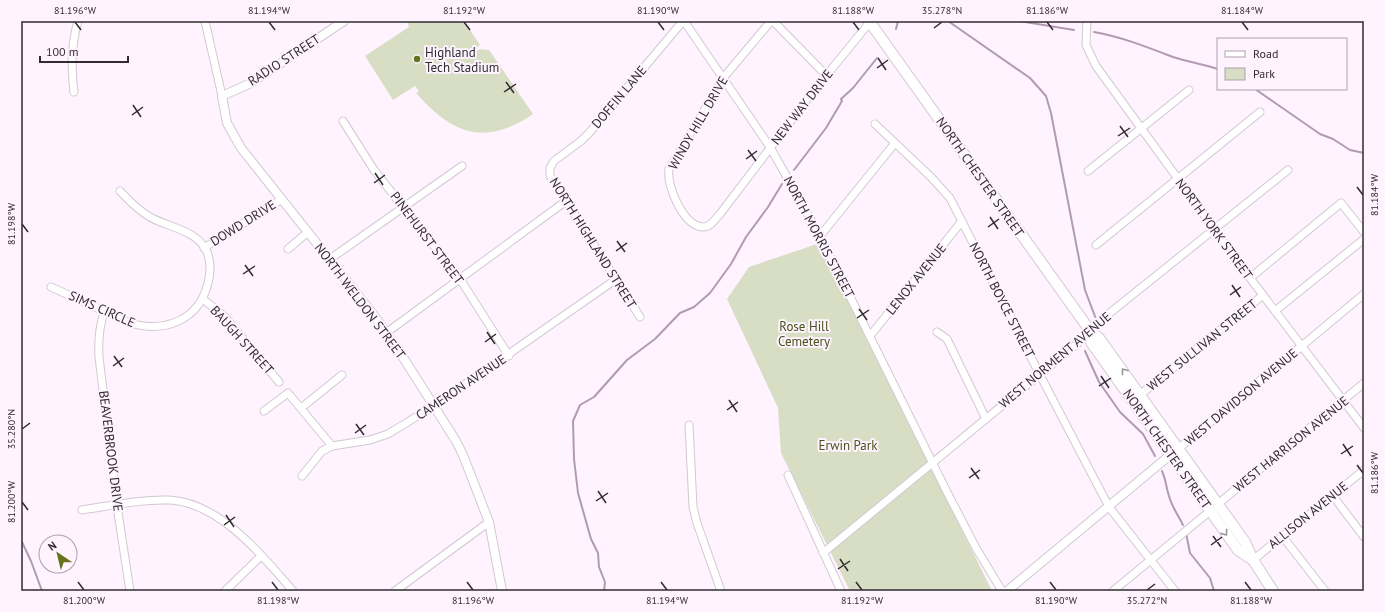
<svg xmlns="http://www.w3.org/2000/svg" width="1385" height="612" viewBox="0 0 1385 612" font-family="'PT Sans',sans-serif">
<style>
.green{fill:#d7dec3}
.lines{fill:none;stroke-linecap:round;stroke-linejoin:round}
.stream{stroke:#b39ab3;stroke-width:2}
.minor-casing{stroke:#d3c8d3;stroke-width:9}
.tertiary-casing{stroke:#d3c8d3;stroke-width:10}
.primary-casing{stroke:#d3c8d3;stroke-width:12}
.minor{stroke:#fff;stroke-width:7}
.tertiary{stroke:#fff;stroke-width:8}
.primary{stroke:#fff;stroke-width:10}
.oneway{stroke:#989698}
.ticks{fill:none;stroke:#302c30;stroke-width:1.5}
.poi-dot{fill:#65721e;stroke:#fef3fe;stroke-width:1.5}
.labels{text-anchor:middle;dominant-baseline:central;stroke-width:4;stroke-linejoin:round;paint-order:stroke}
.poi-label{font-size:13px;fill:#302c30;stroke:#fef3fe;text-anchor:start}
.street-label{font-size:13px;fill:#302c30;stroke:#fef3fe}
.park-label{font-size:13px;fill:#49521c;stroke:#fef3fe}
.neatline{fill:none;stroke:#302c30;stroke-width:1.5}
.ticks-label{font-size:10px;text-anchor:middle;fill:#302c30}
</style>
<rect width="100%" height="100%" fill="#fef3fe"/>
<g class="green">
<path d="M407 21H464L480 45 468 54 469 56 480 49 489 50 533 114C485 147 452 134 416 93L419 91 415 86 393 100 365 56 409 27Z"/>
<polygon points="820,243 992,591 850,591 781,453 778,408 727,299 749,267"/>
</g>
<g class="lines">
<g class="stream">
<polyline points="948,21 1030,78 1046,96 1051,113 1085,290 1096,319"/>
<polyline points="1019,21 1074,30"/>
<polyline points="896,29 898,21"/>
<path d="M1094 32C1122 37 1147 47 1173 57 1188 62 1203 64 1218 69"/>
<polyline points="1255,89 1320,134 1333,139 1350,150 1364,153"/>
<polyline points="794,170 826,128 842,101 841,99 853,88 877,58"/>
<polyline points="1085,351 1099,382 1120,412 1143,434 1155,456"/>
<path d="M1162 471C1166 480 1166 487 1169 496 1172 507 1178 515 1183 525"/>
<polyline points="1186,533 1190,553 1210,578 1214,591"/>
<polyline points="21,540 31,561 42,591"/>
<polyline points="604,591 605,582 599,567 598,553 591,539 578,493 574,459 573,421 580,405 594,397 627,360 655,339 680,313 694,307 710,293 731,264 746,237 768,207 782,184"/>
</g>
<g class="minor-casing">
<g id="minor">
<polyline points="205,21 222,96"/>
<polyline points="684,21 770,147 820,236 948,494 976,548 1002,591"/>
<path d="M771 21 724 77 669 169C666 185 683 226 703 227 711 227 715 219 720 214L812 93 870 22"/>
<polyline points="773,21 826,75"/>
<polyline points="1087,21 1086,45 1096,66 1250,278 1364,428"/>
<path d="M74 92C71 67 71 46 78 21"/>
<polyline points="343,121 374,170 460,279 509,356"/>
<polyline points="875,124 931,177 950,198 1040,375 1109,507 1175,591"/>
<polyline points="1088,171 1189,90"/>
<polyline points="820,236 895,143"/>
<polyline points="1096,245 1260,112"/>
<polyline points="204,248 282,199"/>
<polyline points="288,249 308,232"/>
<polyline points="330,259 462,166"/>
<polyline points="1250,278 1341,203 1364,232"/>
<path d="M51 287 130 323C164 333 199 321 208 283 211 272 211 258 205 248 193 229 167 227 150 217 138 210 129 201 120 191"/>
<polyline points="203,299 224,316 279,382"/>
<polyline points="1275,311 1364,239"/>
<path d="M104 312C99 328 98 341 99 357L117 506 130 591"/>
<polyline points="640,317 550,176 550,168 554,161 581,141 590,132 683,21"/>
<polyline points="937,332 947,339 986,419"/>
<polyline points="386,333 566,201"/>
<polyline points="870,336 962,221"/>
<polyline points="1141,394 1263,295"/>
<polyline points="301,408 342,375"/>
<polyline points="264,411 288,393 332,446"/>
<polyline points="689,425 693,507 697,523 721,591"/>
<polyline points="1178,449 1364,294"/>
<polyline points="788,475 841,591"/>
<polyline points="302,476 322,451 332,446 370,440 388,434 434,406 615,280"/>
<polyline points="1333,496 1364,537"/>
<polyline points="1218,504 1364,383"/>
<path d="M82 510C110 506 140 499 169 500 219 502 262 555 293 591"/>
<polyline points="1283,537 1325,591"/>
<polyline points="823,553 1078,343 1106,316 1288,170"/>
<polyline points="1253,560 1364,470"/>
<polyline points="225,591 261,556"/>
<polyline points="395,591 489,522"/>
<polyline points="1113,591 1210,511"/>
</g>
</g>
<g class="tertiary-casing">
<g id="tertiary">
<polyline points="344,21 251,83 222,96 227,123 241,148 373,314 399,351 456,441 463,455 489,522 502,591"/>
<polyline points="1007,591 1175,451"/>
</g>
</g>
<g class="primary-casing">
<g id="primary">
<polyline points="869,21 1091,332 1099,338 1245,542 1253,560 1273,591"/>
<polyline points="1091,332 1091,342 1238,550 1253,560"/>
</g>
</g>
<use href="#minor" class="minor"/>
<use href="#tertiary" class="tertiary"/>
<use href="#primary" class="primary"/>
</g>
<defs><path id="oneway-chevron" d="M-2-3.5L2.5 0L-2 3.5" fill="none" stroke-width="1.6" stroke-linecap="round" stroke-linejoin="round"/></defs>
<g class="oneway">
<use href="#oneway-chevron" transform="translate(1124 371) rotate(-127)"/>
<use href="#oneway-chevron" transform="translate(1225 533) rotate(54)"/>
</g>
<path class="ticks" d="M75 22 81 30M269 22 275 30M464 22 470 30M658 22 664 30M853 22 859 30M1047 22 1053 30M1242 22 1248 30M934 28 942 22M878 58 886 70M877 68 888 60M506 82 514 93M504 92 516 84M133 105 141 117M132 115 143 107M1120 126 1128 137M1118 136 1130 128M748 150 756 161M746 159 757 151M375 173 383 185M374 183 385 175M1357 187 1363 195M990 217 998 229M22 224 28 232M988 227 999 219M617 241 625 252M616 251 627 243M245 265 253 276M243 274 255 266M1232 285 1240 297M1230 295 1241 287M859 309 867 320M857 318 869 310M487 332 495 344M485 342 496 334M114 356 122 367M113 366 124 358M1101 376 1109 388M1099 386 1111 378M729 400 737 412M727 410 738 402M356 424 364 435M22 429 30 423M355 433 366 425M1343 444 1351 456M1341 454 1353 446M1357 465 1363 473M971 468 979 479M969 478 980 470M598 491 606 503M596 501 608 493M22 502 28 510M226 515 234 527M224 525 235 517M1213 536 1221 547M1211 545 1222 537M840 559 848 571M838 569 850 561M78 582 84 590M272 582 278 590M467 582 473 590M661 582 667 590M856 582 862 590M1050 582 1056 590M1245 582 1251 590M1147 590 1155 584"/>
<circle class="poi-dot" cx="417" cy="59" r="4"/>
<g class="labels">
<g class="poi-label">
<text x="425" y="52">Highland<tspan x="425" dy="15">Tech Stadium</tspan></text>
</g>
<g class="street-label">
<text transform="translate(284 60) rotate(-33)">RADIO STREET</text>
<text transform="translate(619 97) rotate(-50)">DOFFIN LANE</text>
<text transform="translate(802 107) rotate(-52)">NEW WAY DRIVE</text>
<text transform="translate(698 123) rotate(-60)">WINDY HILL DRIVE</text>
<text transform="translate(980 177) rotate(55)">NORTH CHESTER STREET</text>
<text transform="translate(243 223) rotate(-32)">DOWD DRIVE</text>
<text transform="translate(1214 229) rotate(54)">NORTH YORK STREET</text>
<text transform="translate(819 237) rotate(62)">NORTH MORRIS STREET</text>
<text transform="translate(427 238) rotate(53)">PINEHURST STREET</text>
<text transform="translate(593 243) rotate(58)">NORTH HIGHLAND STREET</text>
<text transform="translate(916 279) rotate(-51)">LENOX AVENUE</text>
<text transform="translate(1002 300) rotate(63)">NORTH BOYCE STREET</text>
<text transform="translate(360 301) rotate(53)">NORTH WELDON STREET</text>
<text transform="translate(102 309) rotate(24)">SIMS CIRCLE</text>
<text transform="translate(242 340) rotate(48)">BAUGH STREET</text>
<text transform="translate(1202 345) rotate(-39)">WEST SULLIVAN STREET</text>
<text transform="translate(1055 360) rotate(-40)">WEST NORMENT AVENUE</text>
<text transform="translate(461 387) rotate(-34)">CAMERON AVENUE</text>
<text transform="translate(1241 397) rotate(-40)">WEST DAVIDSON AVENUE</text>
<text transform="translate(1291 444) rotate(-39)">WEST HARRISON AVENUE</text>
<text transform="translate(1167 449) rotate(55)">NORTH CHESTER STREET</text>
<text transform="translate(111 451) rotate(83)">BEAVERBROOK DRIVE</text>
<text transform="translate(1308 515) rotate(-39)">ALLISON AVENUE</text>
</g>
<g class="park-label">
<text x="804" y="326">Rose Hill<tspan x="804" dy="15">Cemetery</tspan></text>
<text x="848" y="445">Erwin Park</text>
</g>
</g>
<rect width="1385" height="612" fill="none" stroke="#fef3fe" stroke-width="44"/>
<rect x="1217" y="38" width="130" height="52" fill="#fef3fe" stroke="#aca3ac"/>
<rect x="1225" y="51" width="20" height="6" fill="#ffffff" stroke="#aca3ac"/>
<text x="1253" y="58" font-size="12" fill="#302c30">Road</text>
<rect x="1225" y="68" width="20" height="12" fill="#d7dec3" stroke="#aca3ac"/>
<text x="1253" y="78" font-size="12" fill="#302c30">Park</text>
<g transform="translate(58 554) rotate(325)"><circle r="19" fill="#fef3fe" stroke="#aca3ac"/>
<path d="M0-3L7 15L0 10L-7 15Z" fill="#65721e"/>
<text y="-6" font-size="11" font-weight="bold" text-anchor="middle" fill="#302c30">N</text>
</g>
<path d="M40 56v6h88v-6" fill="none" stroke="#302c30" stroke-width="2"/>
<text x="46" y="56" font-size="12" fill="#302c30" stroke="#fef3fe" stroke-width="3" paint-order="stroke">100 m</text>
<rect x="22" y="22" width="1341" height="568" class="neatline"/>
<g class="ticks-label">
<text x="75" y="14">81.196°W</text>
<text x="269" y="14">81.194°W</text>
<text x="464" y="14">81.192°W</text>
<text x="658" y="14">81.190°W</text>
<text x="853" y="14">81.188°W</text>
<text x="942" y="14">35.278°N</text>
<text x="1047" y="14">81.186°W</text>
<text x="1242" y="14">81.184°W</text>
<text transform="translate(1374 195) rotate(-90)" y="4">81.184°W</text>
<text transform="translate(11 224) rotate(-90)" y="4">81.198°W</text>
<text transform="translate(11 429) rotate(-90)" y="4">35.280°N</text>
<text transform="translate(1374 473) rotate(-90)" y="4">81.186°W</text>
<text transform="translate(11 502) rotate(-90)" y="4">81.200°W</text>
<text x="84" y="604">81.200°W</text>
<text x="278" y="604">81.198°W</text>
<text x="473" y="604">81.196°W</text>
<text x="667" y="604">81.194°W</text>
<text x="862" y="604">81.192°W</text>
<text x="1056" y="604">81.190°W</text>
<text x="1147" y="604">35.272°N</text>
<text x="1251" y="604">81.188°W</text>
</g>
</svg>
